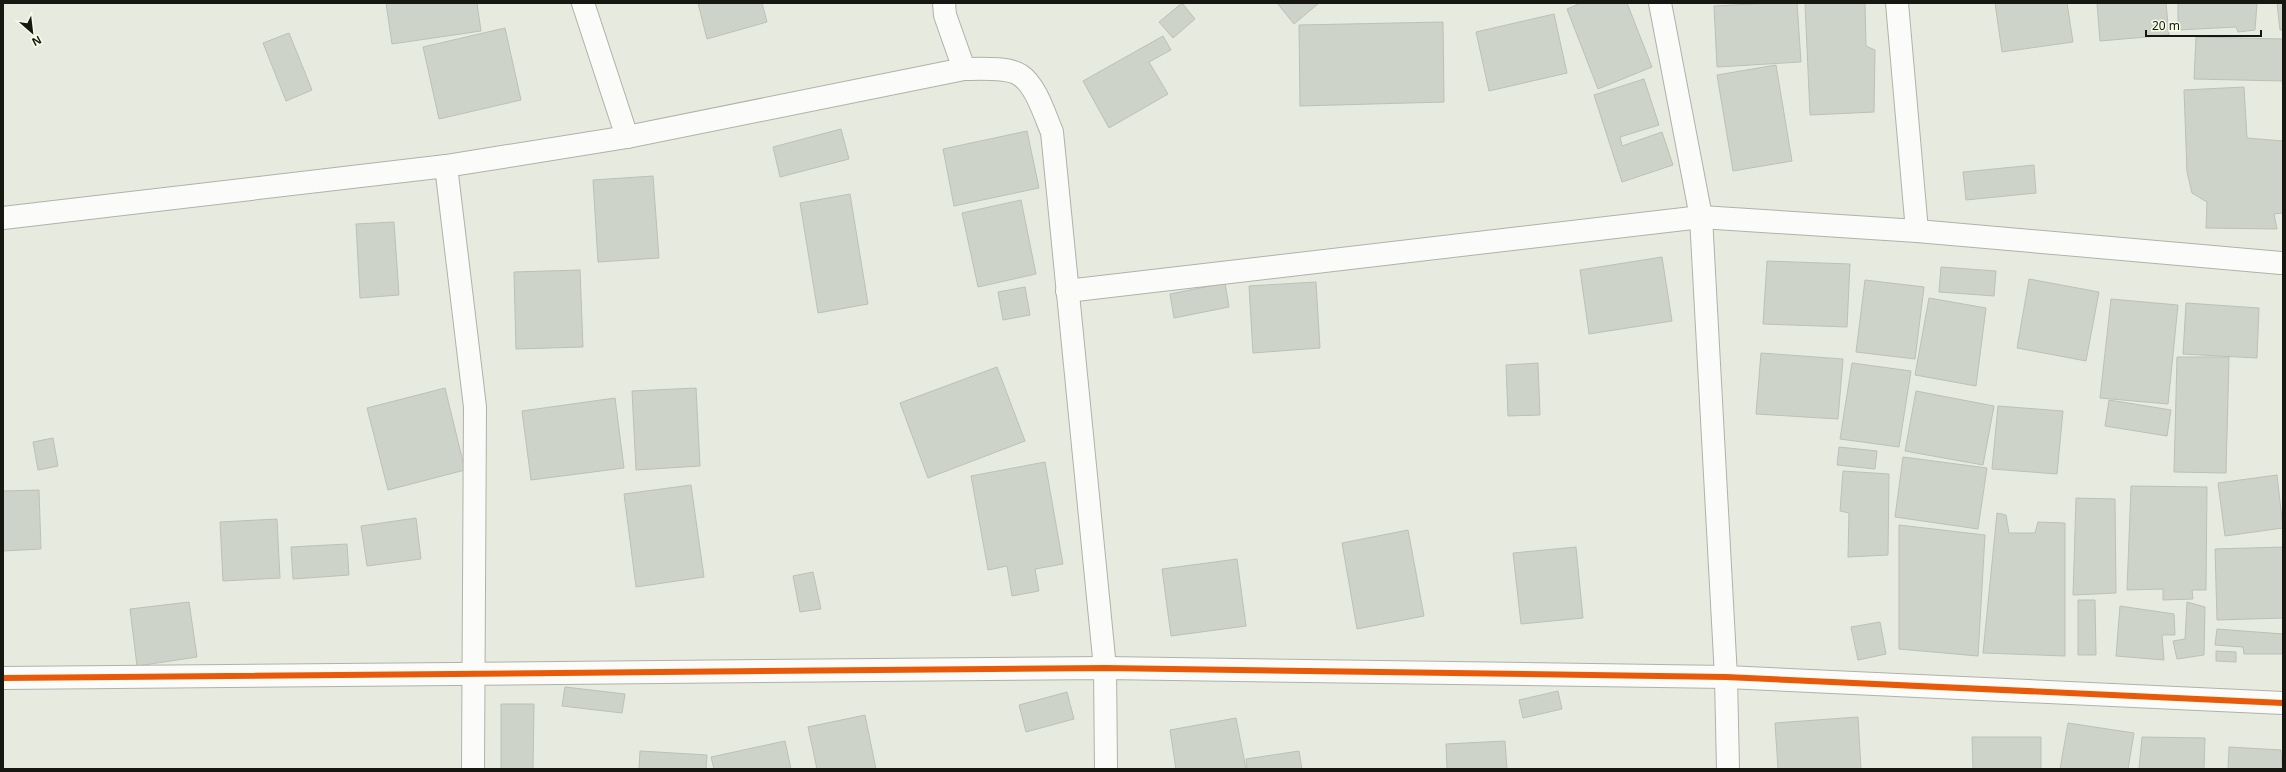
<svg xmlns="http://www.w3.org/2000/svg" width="2286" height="772" viewBox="0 0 2286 772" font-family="'Noto Sans',sans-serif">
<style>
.building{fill:#ced3ca;stroke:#bcc0b8}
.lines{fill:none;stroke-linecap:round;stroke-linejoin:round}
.minor-casing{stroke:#b0b2a9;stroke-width:24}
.minor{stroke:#fbfcfa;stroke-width:22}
.cycleway-casing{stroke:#f7fce7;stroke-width:8}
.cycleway{stroke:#e8590c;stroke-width:6}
</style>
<rect width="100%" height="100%" fill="#e7eade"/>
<g class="building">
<polygon points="386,3 477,3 481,31 392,44"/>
<polygon points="698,3 762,3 767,22 707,39"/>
<polygon points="1182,3 1195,19 1173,38 1159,22"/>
<polygon points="1277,3 1319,3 1294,24"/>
<polygon points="1581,3 1627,3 1652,67 1598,89 1567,9"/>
<polygon points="1771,3 1797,3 1801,62 1717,67 1714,6"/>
<polygon points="1805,3 1865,3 1866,46 1875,50 1874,112 1810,115"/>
<polygon points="1995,3 2067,3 2073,42 2002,52"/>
<polygon points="2097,3 2166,3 2169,35 2100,41"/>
<polygon points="2178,3 2257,3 2255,30 2238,32 2236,27 2178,30"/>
<polygon points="2277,3 2283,3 2283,30 2280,30"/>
<polygon points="1554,14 1567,73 1489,91 1476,32"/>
<polygon points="1443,22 1444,102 1300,106 1299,25"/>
<polygon points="505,28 521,100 439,119 423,47"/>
<polygon points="289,33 312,90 286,101 263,43"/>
<polygon points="1163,36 1171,50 1149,62 1168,94 1109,128 1083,81"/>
<polygon points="2196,37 2283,39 2283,81 2194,79"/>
<polygon points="1776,65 1792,161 1733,171 1717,75"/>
<polygon points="1644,79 1659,125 1620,137 1622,146 1662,132 1673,165 1622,182 1594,95"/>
<polygon points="2244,87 2247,138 2283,141 2283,213 2274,214 2277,229 2206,228 2207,202 2192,193 2187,172 2184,90"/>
<polygon points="841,129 849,159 780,177 773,147"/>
<polygon points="1027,131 1039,188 954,206 943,149"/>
<polygon points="2034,165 2036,193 1966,200 1963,172"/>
<polygon points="653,176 659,258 598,262 593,180"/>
<polygon points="850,194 868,304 818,313 800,203"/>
<polygon points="1021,200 1036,274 978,287 962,213"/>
<polygon points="394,222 399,295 360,298 356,224"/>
<polygon points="1662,257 1672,321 1589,334 1580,270"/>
<polygon points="1767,261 1850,264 1847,327 1763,324"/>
<polygon points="1941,267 1996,271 1994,296 1939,292"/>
<polygon points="580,270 583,347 516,349 514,272"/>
<polygon points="2029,279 2099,292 2086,361 2017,348"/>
<polygon points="1865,280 1924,287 1915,359 1856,352"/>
<polygon points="1316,282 1320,348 1253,353 1249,286"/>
<polygon points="1225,283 1229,307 1174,318 1170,294"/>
<polygon points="1025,287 1030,315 1003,320 998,292"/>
<polygon points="1929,298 1986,308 1976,386 1915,375"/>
<polygon points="2111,299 2178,305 2168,404 2100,398"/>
<polygon points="2186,303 2259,308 2257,358 2183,354"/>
<polygon points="1761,353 1843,359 1838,419 1756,414"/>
<polygon points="2177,357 2229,357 2226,473 2174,472"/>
<polygon points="1538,363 1540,415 1508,416 1506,365"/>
<polygon points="1852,363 1911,371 1899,447 1840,439"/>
<polygon points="997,367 1025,441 928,478 900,403"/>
<polygon points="445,388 465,470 388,490 367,408"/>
<polygon points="696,388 700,466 636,470 632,391"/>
<polygon points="1916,391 1994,406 1983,465 1905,451"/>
<polygon points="615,398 624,468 531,480 522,411"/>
<polygon points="2109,400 2171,410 2167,436 2105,426"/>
<polygon points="1998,406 2063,411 2057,474 1992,469"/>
<polygon points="53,438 58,466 38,470 33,442"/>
<polygon points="1839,447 1877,451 1875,469 1837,465"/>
<polygon points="1903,457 1987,468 1978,529 1895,517"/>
<polygon points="1045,462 1063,564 1035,569 1039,591 1012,596 1007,566 988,570 971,476"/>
<polygon points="1843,471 1889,474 1888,555 1848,557 1849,513 1840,511"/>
<polygon points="2277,475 2283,528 2225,536 2218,483"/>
<polygon points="691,485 704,577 636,587 624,494"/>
<polygon points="2131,486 2207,487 2206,590 2192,590 2193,599 2163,600 2163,589 2127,590"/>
<polygon points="39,490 41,549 3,551 3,491"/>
<polygon points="2076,498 2115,499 2116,593 2073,595"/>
<polygon points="1997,513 2006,515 2009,533 2035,533 2038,522 2065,523 2065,656 1983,653"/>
<polygon points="416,518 421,559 367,566 361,526"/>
<polygon points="277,519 280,578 223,581 220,522"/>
<polygon points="1899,525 1985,535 1978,656 1899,649"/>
<polygon points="1408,530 1424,616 1357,629 1342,543"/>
<polygon points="347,544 349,575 293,579 291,547"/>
<polygon points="1576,547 1583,618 1521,624 1513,553"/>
<polygon points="2283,547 2283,618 2217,620 2215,549"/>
<polygon points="1237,559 1246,626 1171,636 1162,569"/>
<polygon points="813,572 821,609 800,612 793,576"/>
<polygon points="2078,600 2095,600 2096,655 2078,655"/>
<polygon points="189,602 197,657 137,666 130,609"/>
<polygon points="2187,602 2205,607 2204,655 2177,659 2173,641 2185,639"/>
<polygon points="2120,606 2174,614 2175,635 2162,635 2164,660 2116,656"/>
<polygon points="1880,622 1886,654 1858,660 1851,627"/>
<polygon points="2217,629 2283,634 2283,654 2244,654 2243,647 2215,645"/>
<polygon points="2216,651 2236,652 2236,662 2216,661"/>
<polygon points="565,687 625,694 622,713 562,706"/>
<polygon points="1558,691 1562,709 1523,718 1519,700"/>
<polygon points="1067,692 1074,719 1026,732 1019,705"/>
<polygon points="501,704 534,704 533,769 501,769"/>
<polygon points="865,715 876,769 817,769 808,727"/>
<polygon points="1858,717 1861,769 1778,769 1775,723"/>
<polygon points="1236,718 1246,769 1176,769 1170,730"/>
<polygon points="2068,723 2134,733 2128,769 2060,769"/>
<polygon points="1972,737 2041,737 2041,769 1973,769"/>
<polygon points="2142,737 2205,738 2204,769 2139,769"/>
<polygon points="785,741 791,769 714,769 711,757"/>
<polygon points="1505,741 1507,769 1447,769 1446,744"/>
<polygon points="2229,747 2281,750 2282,769 2228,769"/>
<polygon points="640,751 707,755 706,769 639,769"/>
<polygon points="1299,751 1302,769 1247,769 1246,759"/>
</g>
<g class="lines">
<g class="minor-casing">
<g id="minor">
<polyline points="583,3 627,137"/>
<polyline points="944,3 945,15 964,69"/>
<polyline points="1660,3 1701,217 1726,677 1728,769"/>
<polyline points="1897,3 1917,231"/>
<polyline points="446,166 475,407 473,769"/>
<path d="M3 218 446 166 627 137 964 69C979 69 1008 67 1020 75 1036 85 1045 116 1052 132L1105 668 1106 769"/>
<polyline points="1067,291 1701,217 1917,231 2281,263"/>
<polyline points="3,678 1105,668 1726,677 2283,703"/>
</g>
</g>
<use href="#minor" class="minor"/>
<g class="cycleway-casing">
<polyline id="cycleway" points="3,678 1105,668 1726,677 2283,703"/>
</g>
<use href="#cycleway" class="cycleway"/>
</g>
<rect width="2286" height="772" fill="none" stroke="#161710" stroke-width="8"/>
<g transform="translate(32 32) rotate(152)" stroke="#f7fce7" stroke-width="3" paint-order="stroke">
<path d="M0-3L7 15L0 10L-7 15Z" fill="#161710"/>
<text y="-6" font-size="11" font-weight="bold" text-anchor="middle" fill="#161710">N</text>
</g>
<path d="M2146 30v6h115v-6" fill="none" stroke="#161710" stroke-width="2"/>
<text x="2152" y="30" font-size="12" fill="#161710" stroke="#f7fce7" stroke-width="3" paint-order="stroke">20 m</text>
</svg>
